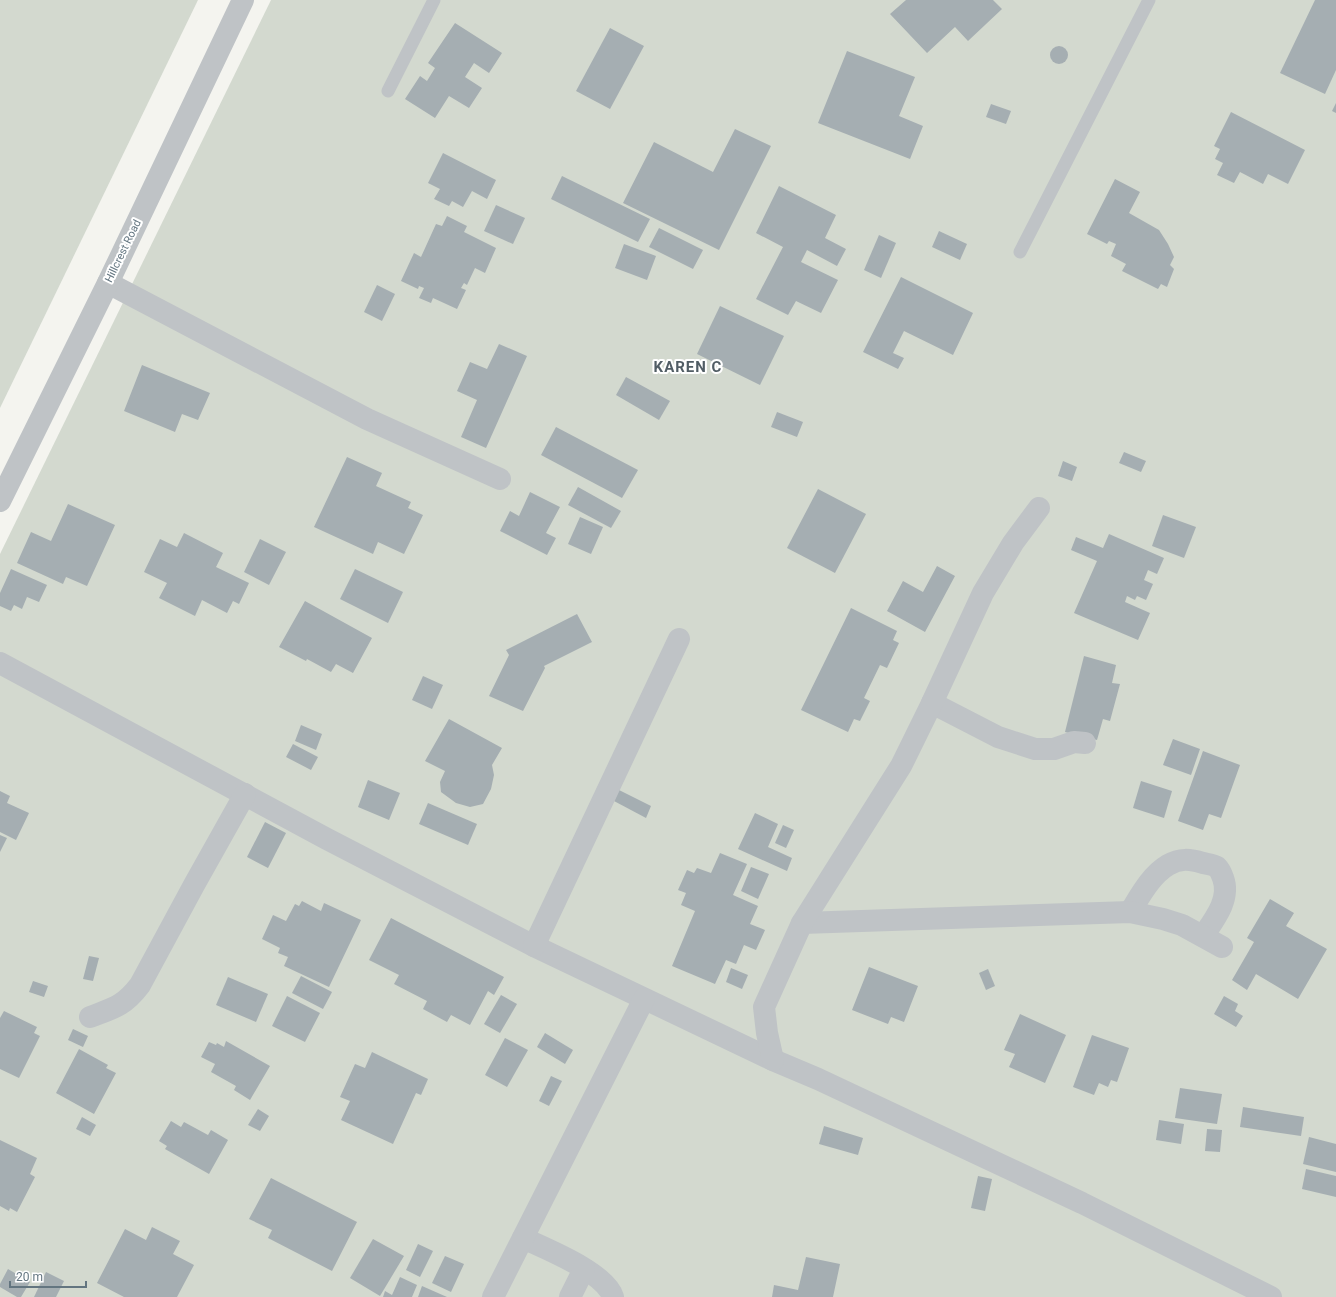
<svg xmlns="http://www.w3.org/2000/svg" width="1336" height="1297" viewBox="0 0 1336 1297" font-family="Roboto,sans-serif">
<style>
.green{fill:#d3d9cf}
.building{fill:#a5aeb2}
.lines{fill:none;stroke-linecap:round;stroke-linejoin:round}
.service{stroke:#bfc3c6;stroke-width:13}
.minor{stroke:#bfc3c6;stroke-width:22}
.labels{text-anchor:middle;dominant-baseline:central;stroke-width:4;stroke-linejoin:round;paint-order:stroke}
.street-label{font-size:11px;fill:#637580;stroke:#fff}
.district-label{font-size:15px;font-weight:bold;letter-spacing:1px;fill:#515d65;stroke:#fff}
</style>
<rect width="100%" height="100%" fill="#f4f4ef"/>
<g class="green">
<polygon points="0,0 198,0 0,408"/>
<polygon points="271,0 1336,0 1336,1297 0,1297 0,554"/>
</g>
<g class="building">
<polygon points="906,0 993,0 1002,9 968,41 955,27 927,53 890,14"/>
<polygon points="1315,0 1336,0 1336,70 1325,94 1280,73"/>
<polygon points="455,23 502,53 489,73 474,63 465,77 482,88 469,108 449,96 435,118 405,99 420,76 427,81 435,68 428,63"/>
<polygon points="610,28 644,46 610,109 576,91"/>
<circle cx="1059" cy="55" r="9"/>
<polygon points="847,51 915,77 899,116 923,126 910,159 818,123"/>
<polygon points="1336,103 1336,113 1332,111"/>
<polygon points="991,104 1011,111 1006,124 986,117"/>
<polygon points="1231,112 1305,150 1288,184 1268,174 1263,184 1240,172 1234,183 1217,175 1223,163 1215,159 1220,149 1214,146"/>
<polygon points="735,129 771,146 719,250 623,203 654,142 713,172"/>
<polygon points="443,153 496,180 487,199 472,191 463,207 452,201 449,206 434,199 440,189 428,183"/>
<polygon points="562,176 650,219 638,242 551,199"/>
<polygon points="1115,179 1140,192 1129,213 1159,230 1168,244 1174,257 1170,265 1174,269 1167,287 1161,284 1158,289 1122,271 1126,264 1111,256 1116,244 1109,241 1107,244 1087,234"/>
<polygon points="779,186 836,215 825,238 846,249 837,266 807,250 801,262 838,280 821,313 796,301 788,315 756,299 783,247 756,233"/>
<polygon points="496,205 525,218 513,244 484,231"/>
<polygon points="447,216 467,226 464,232 496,248 485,273 475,268 467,285 464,283 461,288 466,290 457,309 433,298 431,303 419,298 424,288 419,286 418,289 401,281 414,253 421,257 436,224 442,226"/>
<polygon points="659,228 703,250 693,269 649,247"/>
<polygon points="939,231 967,244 960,260 932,247"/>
<polygon points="879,235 896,243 881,278 864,270"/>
<polygon points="624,244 656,256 647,280 615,268"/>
<polygon points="901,277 973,313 953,355 904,331 893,353 904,358 898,369 863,352"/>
<polygon points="377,285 395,294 382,321 364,312"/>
<polygon points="720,306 784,336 760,385 697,354"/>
<polygon points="499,344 527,356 486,448 461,437 477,400 457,391 470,362 487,369"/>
<polygon points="142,365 210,393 198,420 182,414 175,432 124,411"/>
<polygon points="626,377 670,401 659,420 616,395"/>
<polygon points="777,412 803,422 797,437 771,427"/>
<polygon points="556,427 638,470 622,498 541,455"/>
<polygon points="1124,452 1146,461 1141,472 1119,463"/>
<polygon points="347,457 382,473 376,486 411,502 408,508 423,515 404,554 378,542 373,554 314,527"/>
<polygon points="1063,461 1077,467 1072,481 1058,476"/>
<polygon points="578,487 621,511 611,528 568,505"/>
<polygon points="818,489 866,514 835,573 787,548"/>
<polygon points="530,492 560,507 546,533 556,538 547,555 500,531 510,511 519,516"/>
<polygon points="68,504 115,525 87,586 66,577 63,584 17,563 31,532 51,541"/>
<polygon points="1163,515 1196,527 1184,558 1152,546"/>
<polygon points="580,517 603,527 591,554 568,544"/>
<polygon points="184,533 223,553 216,567 249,583 239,604 233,601 227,613 202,600 195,616 159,598 167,583 144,572 160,539 177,547"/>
<polygon points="1109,534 1164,558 1157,574 1148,570 1144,580 1153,584 1146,600 1137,596 1135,600 1127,596 1125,602 1150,613 1138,640 1074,613 1097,561 1071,550 1076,537 1103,548"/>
<polygon points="260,539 286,552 269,585 244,572"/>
<polygon points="937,566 955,576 925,632 887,611 903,581 923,592"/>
<polygon points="11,569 47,585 39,602 27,597 22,609 14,605 11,611 0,606 0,593"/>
<polygon points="355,569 403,592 388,623 340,599"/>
<polygon points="305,601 372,638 353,673 336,664 331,672 307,659 306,661 279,647"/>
<polygon points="851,608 897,631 893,640 899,643 887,668 880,665 864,698 870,701 860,721 854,719 848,732 801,710"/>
<polygon points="577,614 592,642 544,666 545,668 523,711 489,696 509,655 506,650"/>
<polygon points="1084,656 1116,665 1112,683 1120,684 1110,721 1103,719 1097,740 1065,732"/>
<polygon points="423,676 443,685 432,709 412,700"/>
<polygon points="449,719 502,748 492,765 494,775 491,789 483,804 470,807 456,803 441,792 440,782 445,771 425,761"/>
<polygon points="301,725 322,734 316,750 295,741"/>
<polygon points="1173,739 1200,749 1191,775 1163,765"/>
<polygon points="293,744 318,757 311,770 286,757"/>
<polygon points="1203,751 1240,765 1221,818 1209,814 1203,830 1178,821"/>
<polygon points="368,780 400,793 389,820 358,807"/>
<polygon points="1141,781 1172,791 1164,818 1133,808"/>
<polygon points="619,790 651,806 646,818 614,801"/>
<polygon points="0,791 10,796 7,803 29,813 16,840 0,832"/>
<polygon points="428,803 477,824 468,845 419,824"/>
<polygon points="755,813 778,824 768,847 792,858 787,871 738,849"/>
<polygon points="265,822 286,833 268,868 247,857"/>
<polygon points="783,825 794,830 786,848 775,843"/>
<polygon points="0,835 7,838 0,852"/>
<polygon points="720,853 747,864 733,895 758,906 750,924 765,930 756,950 744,945 736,964 726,960 715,984 672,966 695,911 681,905 686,893 678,890 687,870 694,873 697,868 711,873"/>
<polygon points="751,867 769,874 758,899 741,891"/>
<polygon points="1270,899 1294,913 1286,926 1327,949 1298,999 1256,974 1247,990 1232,980 1254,942 1247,938"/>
<polygon points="302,901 321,911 324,903 361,920 329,987 284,966 288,957 278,953 280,948 262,939 273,915 286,921 295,904 299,906"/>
<polygon points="391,918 504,977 494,995 488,991 470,1025 451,1015 447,1022 423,1009 427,1001 394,984 399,975 369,960"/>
<polygon points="89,956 99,958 93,981 83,979"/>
<polygon points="869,967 918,986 904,1022 891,1017 888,1024 852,1010"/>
<polygon points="731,968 748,975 742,989 726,982"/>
<polygon points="988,969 995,986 986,990 979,973"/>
<polygon points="301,976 332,992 323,1009 292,993"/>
<polygon points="228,977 268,994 256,1022 216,1005"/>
<polygon points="33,981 48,986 44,997 29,992"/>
<polygon points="501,995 517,1004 500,1033 484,1024"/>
<polygon points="287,996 320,1013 305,1042 272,1026"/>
<polygon points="1224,996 1238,1004 1235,1011 1243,1016 1236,1027 1214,1014"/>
<polygon points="4,1011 37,1027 34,1033 40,1036 19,1078 0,1069 0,1018"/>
<polygon points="1020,1014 1066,1035 1045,1083 1009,1067 1015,1054 1004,1050"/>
<polygon points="73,1029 88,1036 83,1047 68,1040"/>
<polygon points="545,1033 573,1050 565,1064 537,1047"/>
<polygon points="1092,1035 1129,1048 1117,1082 1111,1080 1108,1087 1099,1083 1094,1095 1073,1087"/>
<polygon points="505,1038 528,1050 507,1087 485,1075"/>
<polygon points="226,1041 270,1066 250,1100 234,1090 236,1086 211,1072 215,1064 201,1057 209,1042 216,1045 217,1043 224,1047"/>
<polygon points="79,1049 108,1065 106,1068 116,1073 94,1114 56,1093"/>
<polygon points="372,1052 428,1079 421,1095 416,1093 393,1144 341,1120 350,1101 340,1097 355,1064 365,1068"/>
<polygon points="551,1076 562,1081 549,1106 539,1101"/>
<polygon points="1180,1088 1222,1094 1217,1124 1175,1118"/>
<polygon points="1243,1107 1304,1117 1301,1136 1240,1127"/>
<polygon points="258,1109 269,1116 260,1131 248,1125"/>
<polygon points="82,1117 96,1125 90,1136 76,1129"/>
<polygon points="1159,1120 1184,1124 1181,1144 1156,1140"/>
<polygon points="171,1121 181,1127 184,1122 208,1135 211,1130 228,1140 209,1174 165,1149 167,1146 159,1141"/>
<polygon points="824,1126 863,1138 858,1155 819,1144"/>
<polygon points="1207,1129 1222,1130 1220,1152 1205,1151"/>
<polygon points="1309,1137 1336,1144 1336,1172 1303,1164"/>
<polygon points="0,1140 37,1158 30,1174 35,1177 17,1212 10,1208 9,1211 0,1206"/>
<polygon points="1306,1169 1336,1176 1336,1197 1302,1189"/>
<polygon points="978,1176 992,1179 985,1211 971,1208"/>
<polygon points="271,1178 357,1222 332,1271 268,1238 272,1230 249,1219"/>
<polygon points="152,1227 180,1241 173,1254 194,1265 177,1297 124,1297 97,1283 125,1229 146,1240"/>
<polygon points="373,1239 404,1256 380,1296 350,1278"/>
<polygon points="418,1244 433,1251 420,1277 406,1270"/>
<polygon points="445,1256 464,1264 451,1292 432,1283"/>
<polygon points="806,1257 840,1264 833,1297 772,1297 774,1285 798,1290"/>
<polygon points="8,1269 30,1282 21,1297 17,1297 0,1287 0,1284"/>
<polygon points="46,1272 64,1281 56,1297 34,1297"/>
<polygon points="400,1277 417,1285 412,1297 383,1297 385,1291 392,1295"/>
<polygon points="422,1286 447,1297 418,1297"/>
</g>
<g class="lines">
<g class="service">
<polyline points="388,91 434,0"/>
<polyline points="1020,252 1149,0"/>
</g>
<g class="minor">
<polyline points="108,283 367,419 500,479"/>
<polyline points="0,501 108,283 243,0"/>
<polyline points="0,663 327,839 534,946 773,1060 818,1079 1082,1203 1271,1297"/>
<polyline points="932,703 998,737 1035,749 1054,749 1074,742 1085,743"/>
<path d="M1130 912C1140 896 1151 875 1168 865 1180 858 1190 859 1203 863 1207 864 1214 865 1217 867 1220 870 1222 875 1223 878 1231 899 1214 920 1203 936"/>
<polyline points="802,923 1130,912 1163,919 1182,925 1222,947"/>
<polyline points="534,946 679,639"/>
<path d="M90 1017C114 1008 124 1006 140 985L194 885 245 794"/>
<polyline points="773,1060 767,1033 764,1007 802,923 901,766 932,703 983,593 1013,543 1039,508"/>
<path d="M523 1238C546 1249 605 1272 613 1297"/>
<polyline points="493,1297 644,999"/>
<polyline points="570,1297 584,1269"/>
</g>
</g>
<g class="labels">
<g class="street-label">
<text transform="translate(123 251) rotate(-64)">Hillcrest Road</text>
</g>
<g class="district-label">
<text x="688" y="367">KAREN C</text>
</g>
</g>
<path d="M10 1281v6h76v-6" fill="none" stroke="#637580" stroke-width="2"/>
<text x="16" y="1281" font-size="12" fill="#637580" stroke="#ffffff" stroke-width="3" paint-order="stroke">20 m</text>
</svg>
